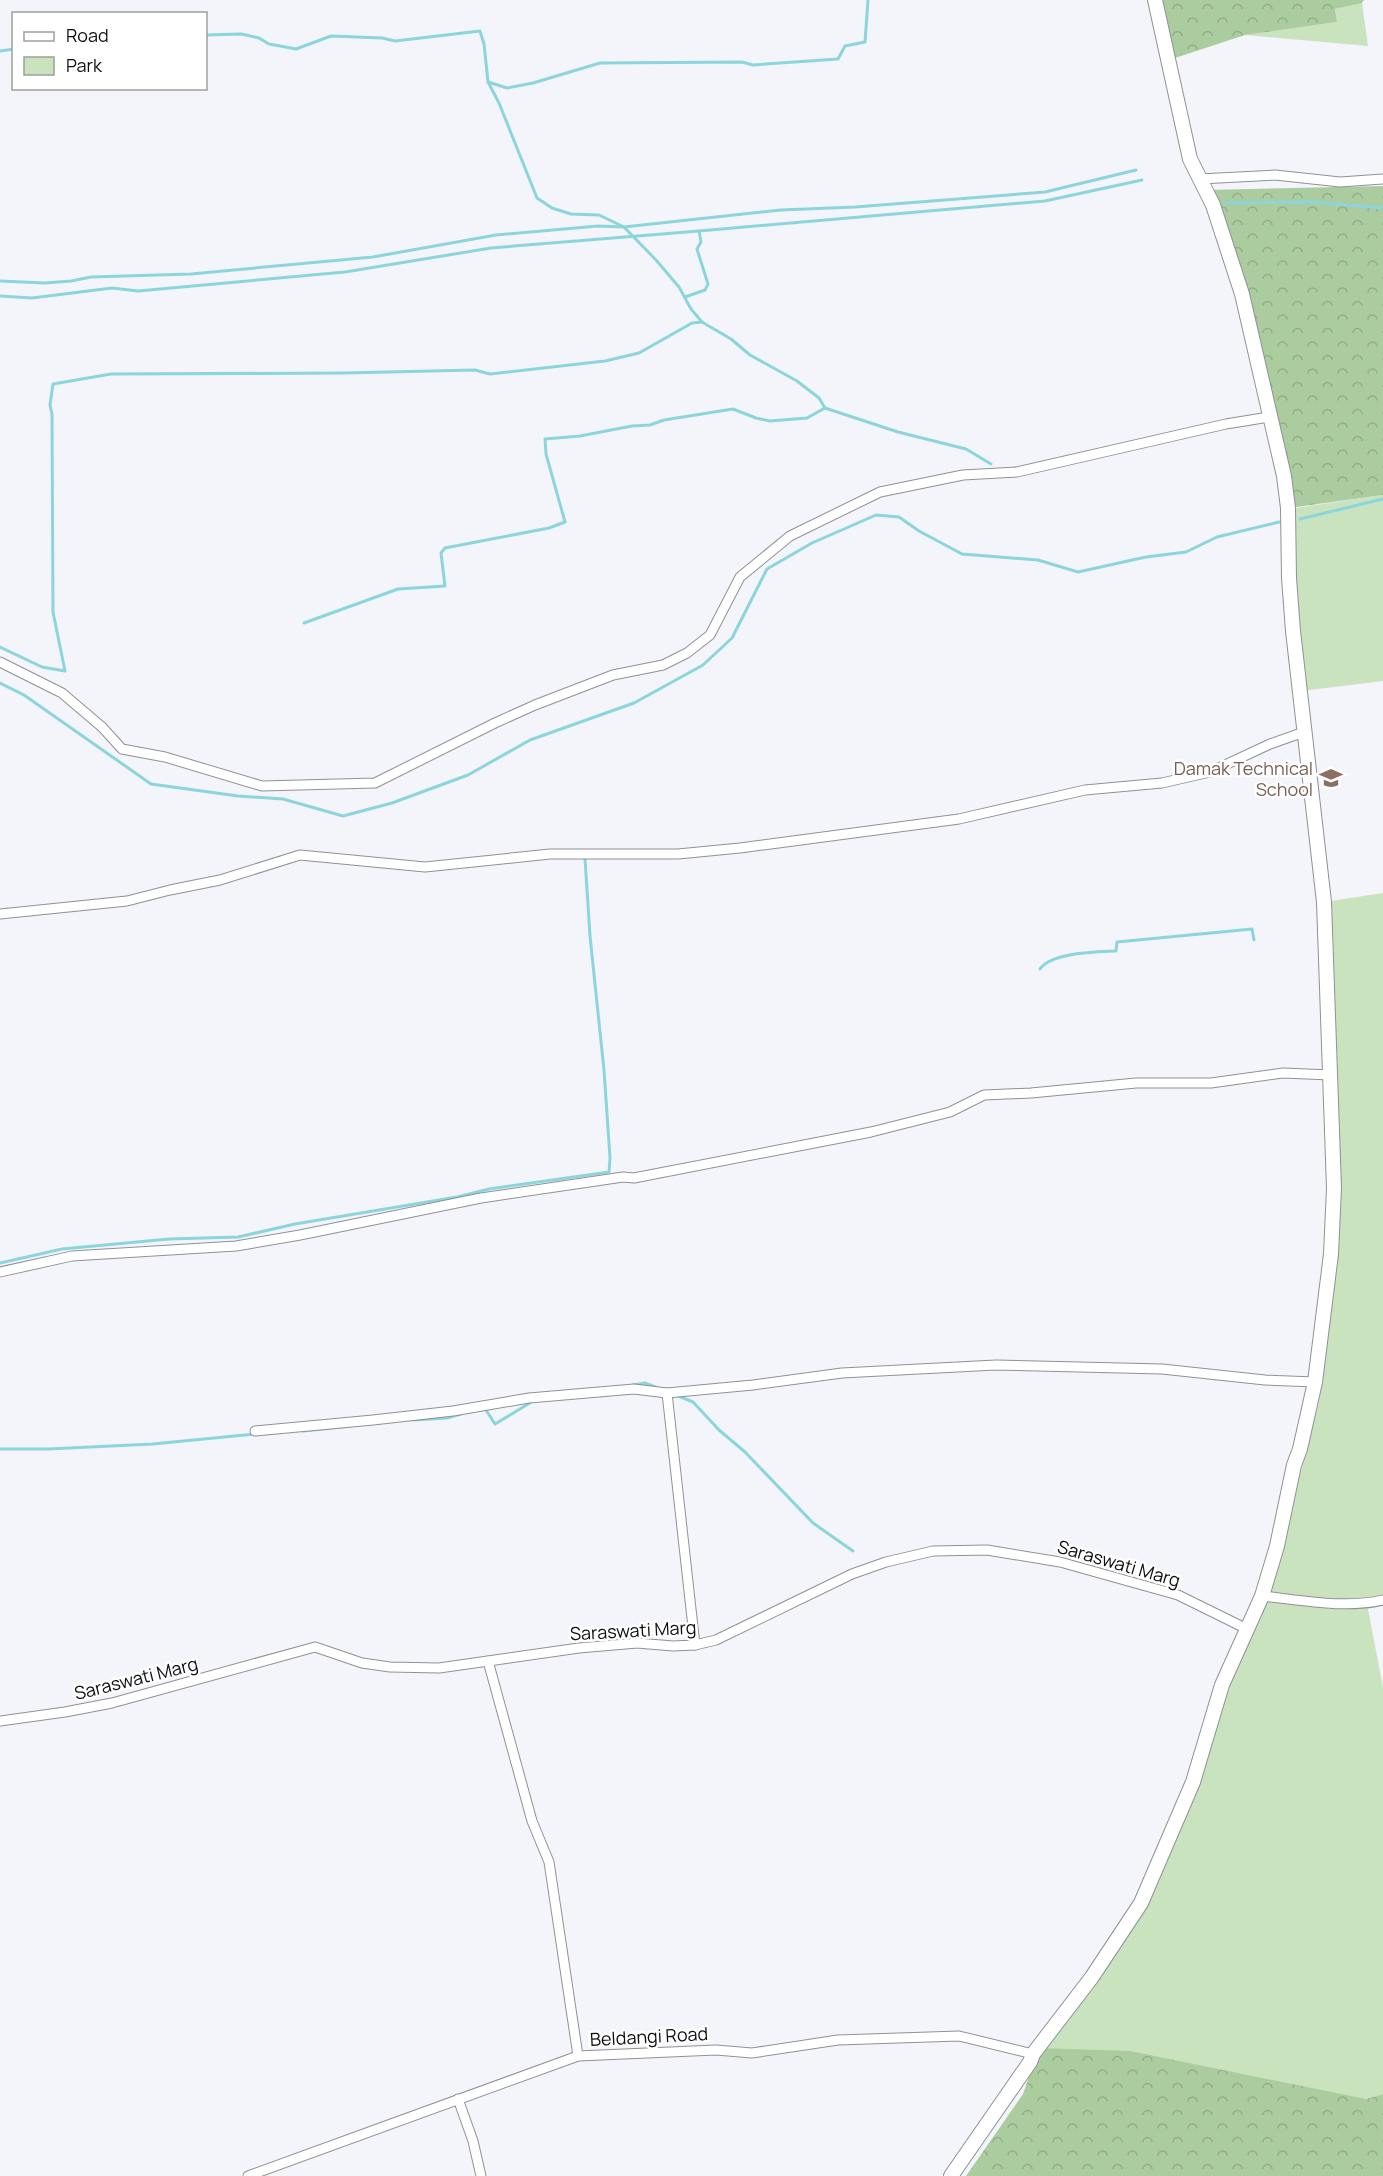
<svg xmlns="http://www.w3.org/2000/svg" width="1383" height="2176" viewBox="0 0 1383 2176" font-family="Manrope,sans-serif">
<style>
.green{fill:#c9e3bf}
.forest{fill:url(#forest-crowns)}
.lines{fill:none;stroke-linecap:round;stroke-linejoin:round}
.stream{stroke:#8cd5dc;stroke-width:3}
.street-casing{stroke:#8f9196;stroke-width:11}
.secondary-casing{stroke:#8f9196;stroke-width:16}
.street{stroke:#fff;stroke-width:9}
.secondary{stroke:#fff;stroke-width:14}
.labels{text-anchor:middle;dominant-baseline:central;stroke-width:5;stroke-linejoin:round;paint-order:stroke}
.education-label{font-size:18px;fill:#785e54;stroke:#fff;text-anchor:end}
.street-label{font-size:18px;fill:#0e0f11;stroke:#fff}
</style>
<defs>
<pattern id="forest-crowns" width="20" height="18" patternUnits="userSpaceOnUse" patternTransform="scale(1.5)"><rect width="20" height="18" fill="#abcc9e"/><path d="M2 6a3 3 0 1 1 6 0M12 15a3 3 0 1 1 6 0" fill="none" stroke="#92ae87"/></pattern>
</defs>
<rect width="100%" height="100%" fill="#f3f5fa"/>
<g class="green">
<polygon points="1362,3 1368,46 1245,35 1337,22 1335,9"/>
<polygon points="1383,495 1383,681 1301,691 1289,509"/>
<polygon points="1383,893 1383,1604 1368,1609 1383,1687 1383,2094 1366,2099 1039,2048 1130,1925 1289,1518 1319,1402 1338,1237 1324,902"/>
</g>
<g class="forest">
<polygon points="1155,0 1364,0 1362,3 1335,9 1337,22 1245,35 1169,60"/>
<polygon points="1383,186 1383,495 1289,508 1242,294 1205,190"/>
<polygon points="1039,2048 1130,2051 1366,2099 1383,2094 1383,2176 966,2176 1023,2094"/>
</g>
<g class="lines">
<g class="stream">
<polyline points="206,35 241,34 259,38 269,44 296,49 331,36 382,38 395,41 480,31 484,44 488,82 499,103 537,198 552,208 571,214 599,215 624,227 656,260 679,287 691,309 702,322 731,339 750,355 797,381 819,398 825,408 898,432 966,449 991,464"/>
<polyline points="0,51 14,49"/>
<polyline points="488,82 507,88 533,83 600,63 742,62 753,65 838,59 845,46 865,42 868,0"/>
<polyline points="1224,203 1312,202 1383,208"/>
<polyline points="0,281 45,283 71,281 91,277 191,274 373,257 496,235 598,226 624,227 781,210 855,207 1045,192 1136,170"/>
<polyline points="0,296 32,298 112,288 138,291 345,272 491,248 699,231"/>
<polyline points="685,297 705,290 708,284 697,249 701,242 699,231 1045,201 1142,180"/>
<polyline points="1300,519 1383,499"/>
<polyline points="304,623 398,589 445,586 441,553 445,548 549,528 565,522 546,454 545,439 580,436 632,426 650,425 664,420 733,409 756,418 770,421 807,418 825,408"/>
<polyline points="0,647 42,667 65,671 53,612 52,414 50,405 53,384 111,374 343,373 475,370 490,374 605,361 639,353 692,323 702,322"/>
<polyline points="0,683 24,695 151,784 238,796 283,799 343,816 392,803 468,775 530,740 634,703 703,665 732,638 767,569 812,543 876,515 899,517 919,531 962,554 1038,560 1078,572 1146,557 1186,552 1217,537 1279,522"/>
<path d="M1040 969C1052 952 1097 952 1116 951L1117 942 1252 929 1254 940"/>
<polyline points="0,1263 62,1249 169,1239 238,1237 295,1224 457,1197 489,1189 609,1172 610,1158 604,1070 590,936 585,859"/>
<polyline points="633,1385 645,1383 658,1388"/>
<polyline points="676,1395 693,1402 719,1430 745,1452 813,1523 853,1551"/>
<polyline points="484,1407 495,1424 533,1401"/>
<polyline points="414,1420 447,1418 461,1414"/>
<polyline points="303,1431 351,1426"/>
<polyline points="0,1449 49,1449 153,1444 255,1434"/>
</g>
<g class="street-casing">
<g id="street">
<polyline points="1200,179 1275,175 1340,182 1383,179"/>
<polyline points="0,662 62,693 102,727 122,749 165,757 262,786 375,783 495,723 535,705 613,675 663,665 687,653 710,635 740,577 790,536 880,492 963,475 1017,472 1226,424 1269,417"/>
<polyline points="0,914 127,901 170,890 220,880 300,855 425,867 550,854 678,854 740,848 959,819 1085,790 1162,783 1210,772 1270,744 1304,732"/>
<polyline points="0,1272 72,1256 236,1246 300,1235 481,1198 623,1177 634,1178 871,1132 950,1112 984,1095 1031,1093 1136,1083 1211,1083 1283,1073 1331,1075"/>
<polyline points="667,1393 695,1645"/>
<polyline points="255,1431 373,1420 453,1411 529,1398 634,1389 667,1393 753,1385 842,1373 996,1365 1162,1369 1265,1380 1315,1382"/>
<path d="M1262 1596C1301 1600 1344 1609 1383 1600"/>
<polyline points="488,1661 532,1821 549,1862 578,2056"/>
<polyline points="0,1721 65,1712 112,1703 315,1647 362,1663 390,1667 439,1668 579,1648 637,1643 673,1646 695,1645 716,1640 852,1574 886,1562 933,1551 987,1550 1060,1562 1178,1595 1247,1629"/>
<polyline points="458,2099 473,2141 481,2176"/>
<polyline points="248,2176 578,2056 716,2050 752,2053 838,2040 959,2036 1033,2054"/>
</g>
</g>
<g class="secondary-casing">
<polyline id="secondary" points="951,2176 1030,2062 1033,2054 1092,1977 1141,1903 1193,1782 1222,1685 1262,1596 1277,1546 1294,1465 1300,1449 1315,1382 1331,1254 1334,1188 1324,902 1293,631 1289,578 1288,508 1284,476 1242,294 1213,205 1190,159 1155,0"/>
</g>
<use href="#street" class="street"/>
<use href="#secondary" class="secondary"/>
</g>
<defs>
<g id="school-bare" transform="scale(1.8)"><path d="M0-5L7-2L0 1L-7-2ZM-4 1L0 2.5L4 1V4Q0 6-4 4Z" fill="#8d6e63" stroke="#fff" stroke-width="2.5" paint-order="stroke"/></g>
</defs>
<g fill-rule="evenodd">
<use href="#school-bare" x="1331" y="778"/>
</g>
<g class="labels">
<g class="education-label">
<text x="1313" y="768">Damak Technical<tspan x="1313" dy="21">School</tspan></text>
</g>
<g class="street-label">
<text transform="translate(1119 1563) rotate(16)">Saraswati Marg</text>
<text transform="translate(633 1630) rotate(-3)">Saraswati Marg</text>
<text transform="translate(136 1678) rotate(-14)">Saraswati Marg</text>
<text transform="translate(649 2036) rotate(-3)">Beldangi Road</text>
</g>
</g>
<rect x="12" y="12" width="195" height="78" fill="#ffffff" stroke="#9f9fa0" stroke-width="1.5"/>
<rect x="24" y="32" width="30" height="9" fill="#ffffff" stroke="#9f9fa0" stroke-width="1.5"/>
<text x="66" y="42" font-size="18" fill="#0e0f11">Road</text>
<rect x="24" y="57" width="30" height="18" fill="#c9e3bf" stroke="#9f9fa0" stroke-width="1.5"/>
<text x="66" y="72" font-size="18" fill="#0e0f11">Park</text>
</svg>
